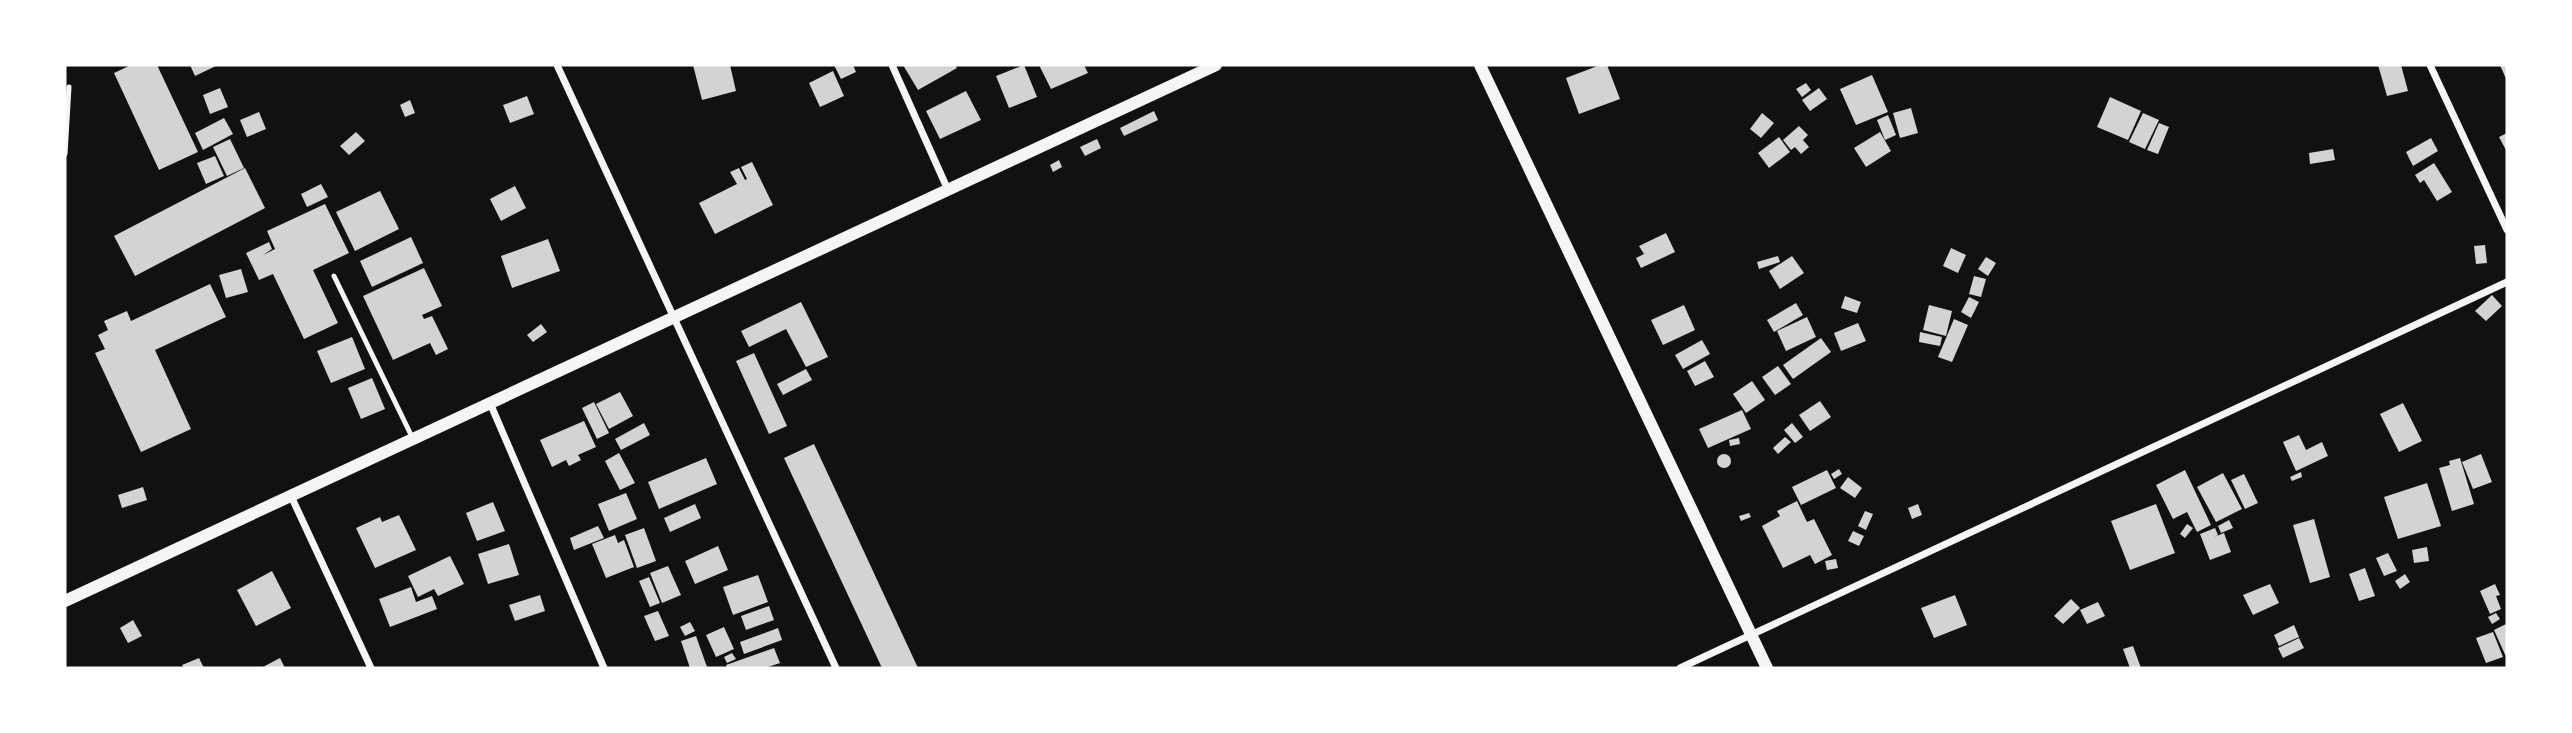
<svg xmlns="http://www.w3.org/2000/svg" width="2572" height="733" viewBox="0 0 2572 733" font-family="Overpass,sans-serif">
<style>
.building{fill:#d3d3d3}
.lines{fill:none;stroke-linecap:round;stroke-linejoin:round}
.service{stroke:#f5f5f5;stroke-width:5}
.minor{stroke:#f5f5f5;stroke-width:7}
.tertiary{stroke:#f5f5f5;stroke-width:12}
</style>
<rect width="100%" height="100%" fill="#111"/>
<g class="building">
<polygon points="131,65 157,65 198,152 159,170 114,73"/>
<polygon points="190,65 218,65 195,76"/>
<polygon points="693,65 730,65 736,91 702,100"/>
<polygon points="834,65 853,65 856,72 841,79"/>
<polygon points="903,65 955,65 957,68 918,90"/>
<polygon points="1024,65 1037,97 1009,108 996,76"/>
<polygon points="1039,65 1084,65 1088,73 1051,89"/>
<polygon points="1600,65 1607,65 1620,99 1579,114 1566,78"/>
<polygon points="2378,65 2401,65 2408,91 2387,96"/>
<polygon points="2500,65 2507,65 2507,81"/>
<polygon points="833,71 844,96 820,107 809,83"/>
<polygon points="1872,75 1888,112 1856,125 1840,89"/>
<polygon points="1806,83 1811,90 1802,97 1796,89"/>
<polygon points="220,88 228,107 210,114 203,95"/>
<polygon points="1819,88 1827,99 1810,111 1802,100"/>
<polygon points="966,91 981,120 940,139 926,111"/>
<polygon points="527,96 534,114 510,123 503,105"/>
<polygon points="2110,97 2141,111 2128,140 2097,127"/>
<polygon points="410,100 415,113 405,117 400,105"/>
<polygon points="1911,108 1918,133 1900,138 1893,113"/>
<polygon points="1154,111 1158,120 1124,136 1120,128"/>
<polygon points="259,112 266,129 247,137 240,120"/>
<polygon points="1762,113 1774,123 1761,138 1750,129"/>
<polygon points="2143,113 2159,120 2145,149 2129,142"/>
<polygon points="1888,115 1896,135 1885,140 1877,120"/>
<polygon points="224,118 233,134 203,150 195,133"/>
<polygon points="2159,123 2169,127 2158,154 2147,150"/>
<polygon points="1799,126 1808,135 1803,140 1809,147 1801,154 1795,147 1791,150 1783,140"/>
<polygon points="356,132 365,141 349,155 340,146"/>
<polygon points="1880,132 1891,151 1866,167 1854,148"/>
<polygon points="2507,133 2507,152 2499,137"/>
<polygon points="1779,137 1790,152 1769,168 1758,153"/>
<polygon points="2431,138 2438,151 2413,166 2406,152"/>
<polygon points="230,139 244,168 227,176 213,147"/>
<polygon points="1097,139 1101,148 1085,156 1080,147"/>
<polygon points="2333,149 2335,160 2310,164 2309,153"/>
<polygon points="215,156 224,176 206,184 197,163"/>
<polygon points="1059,160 1062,167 1053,172 1050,165"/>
<polygon points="752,162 773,205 715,234 699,203 737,184 730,172 739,168 745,180 747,179 741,167"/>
<polygon points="2434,163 2452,192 2437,201 2424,180 2420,183 2415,175"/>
<polygon points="245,168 265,208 135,276 114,236"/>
<polygon points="321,184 328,197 307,207 301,194"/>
<polygon points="515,186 526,208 501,221 490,199"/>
<polygon points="380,191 399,229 355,251 336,212"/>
<polygon points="325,204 349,253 313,270 338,323 304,339 273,274 259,280 246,253 269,242 272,249 263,255 275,249 267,231"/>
<polygon points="1666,233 1675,252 1641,268 1636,258 1644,254 1639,246"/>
<polygon points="411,237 423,263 372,287 360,261"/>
<polygon points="548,239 560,271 512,288 501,256"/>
<polygon points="2485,245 2487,263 2476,264 2474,246"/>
<polygon points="1951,248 1966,255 1958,273 1943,266"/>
<polygon points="1778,256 1780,262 1759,269 1757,262"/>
<polygon points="1792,256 1804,273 1780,289 1769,271"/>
<polygon points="1986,257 1996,263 1988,276 1978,269"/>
<polygon points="424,268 442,306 422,315 424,319 432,316 448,349 436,355 430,343 393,360 363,296"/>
<polygon points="241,269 248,292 226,298 219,275"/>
<polygon points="1974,276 1986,279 1981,297 1969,294"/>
<polygon points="210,284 226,317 155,350 191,429 141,452 95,353 105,349 98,335 108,330 104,321 127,311 131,321"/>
<polygon points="2492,295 2502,306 2486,321 2475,311"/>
<polygon points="1845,296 1861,302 1857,313 1841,308"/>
<polygon points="1969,297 1979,302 1971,318 1961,312"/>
<polygon points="801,302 828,357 806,367 786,329 749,347 741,331"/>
<polygon points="1796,303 1803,315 1774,332 1767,320"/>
<polygon points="1684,305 1695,330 1663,345 1651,320"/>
<polygon points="1929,305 1952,311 1946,336 1923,330"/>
<polygon points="1807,317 1816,337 1786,351 1777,331"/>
<polygon points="1954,319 1968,325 1952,362 1938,357"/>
<polygon points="1858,323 1866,341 1841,351 1834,333"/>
<polygon points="541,324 547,332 533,342 527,335"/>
<polygon points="1920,332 1942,337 1940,346 1919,342"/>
<polygon points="352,337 365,369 331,383 317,351"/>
<polygon points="1821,338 1831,352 1793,379 1783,365"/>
<polygon points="1702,340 1710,354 1683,369 1675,355"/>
<polygon points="754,353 787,426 769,434 736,361"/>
<polygon points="1705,361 1714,377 1695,386 1687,371"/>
<polygon points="1778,366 1791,384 1775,395 1762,377"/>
<polygon points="806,369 812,380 783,395 777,384"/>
<polygon points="372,378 385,409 361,419 348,388"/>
<polygon points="1752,381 1765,400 1746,413 1733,394"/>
<polygon points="620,392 633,416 609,429 596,404"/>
<polygon points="1820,401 1831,417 1810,431 1799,415"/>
<polygon points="594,402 609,433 597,439 582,408"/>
<polygon points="2403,403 2422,441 2399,452 2380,414"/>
<polygon points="1742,410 1751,429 1708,448 1699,429"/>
<polygon points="584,421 596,447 578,455 581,460 569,466 566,460 552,467 540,440"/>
<polygon points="644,423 650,435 621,450 615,439"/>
<polygon points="1792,423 1803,437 1795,443 1784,430"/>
<polygon points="2299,435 2306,450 2322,442 2328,456 2296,471 2283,442"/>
<polygon points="1785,437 1791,442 1778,454 1773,448"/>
<polygon points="1739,438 1740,444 1730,446 1729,440"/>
<polygon points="814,444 918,668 882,668 784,458"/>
<polygon points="619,453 635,483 620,490 605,461"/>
<circle cx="1724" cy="461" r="7"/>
<polygon points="2481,454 2492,482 2473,489 2462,462"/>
<polygon points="706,458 717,484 659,509 648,482"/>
<polygon points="2460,458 2474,504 2452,511 2439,468 2450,465 2449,461"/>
<polygon points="1839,469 1842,474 1834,479 1831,474"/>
<polygon points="1827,470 1836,488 1801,505 1792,487"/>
<polygon points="2185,470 2211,525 2197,532 2187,512 2173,519 2156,485"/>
<polygon points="2301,472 2302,477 2292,481 2290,477"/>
<polygon points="2223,473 2242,509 2216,522 2197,487"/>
<polygon points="2244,474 2258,503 2245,509 2231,480"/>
<polygon points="1848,477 1862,488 1855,498 1840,488"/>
<polygon points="2427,483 2441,526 2398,539 2384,497"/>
<polygon points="143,487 147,500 122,508 118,495"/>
<polygon points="626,493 637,519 609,531 598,504"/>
<polygon points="1797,501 1807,522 1814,519 1832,555 1815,564 1810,555 1783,568 1762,526 1780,516 1777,511"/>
<polygon points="493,502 505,531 477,541 466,513"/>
<polygon points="695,504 701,518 670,532 664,518"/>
<polygon points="1918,504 1922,515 1912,519 1908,508"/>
<polygon points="2156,504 2175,553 2130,570 2111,521"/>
<polygon points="1865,511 1873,514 1866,530 1858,526"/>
<polygon points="1749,513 1751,517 1741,521 1739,516"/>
<polygon points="399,515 416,550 375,568 356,528 380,517 382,522"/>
<polygon points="2314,519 2330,577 2310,583 2293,525"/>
<polygon points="2229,520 2233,528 2221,533 2218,526"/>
<polygon points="2187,524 2193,528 2185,538 2180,534"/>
<polygon points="598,526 604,538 574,550 570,538"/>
<polygon points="644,528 656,561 637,568 625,535"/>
<polygon points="2215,528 2218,535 2214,537 2224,533 2231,552 2210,560 2200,534"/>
<polygon points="1853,531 1864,536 1859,546 1848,541"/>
<polygon points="615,535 618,543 624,540 634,567 606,578 592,544"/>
<polygon points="509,544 519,575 488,584 478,554"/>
<polygon points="718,546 728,570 695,584 685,561"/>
<polygon points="2427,547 2429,561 2414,563 2412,550"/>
<polygon points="2388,553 2397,571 2384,576 2376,558"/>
<polygon points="450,556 464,584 438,596 434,589 418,597 408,576"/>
<polygon points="1836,559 1838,568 1827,570 1825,561"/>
<polygon points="668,566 681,595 662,603 650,573"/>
<polygon points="2365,568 2375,596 2359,601 2349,574"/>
<polygon points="272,571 291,608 256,626 237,590"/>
<polygon points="2405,574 2410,582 2400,589 2395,581"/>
<polygon points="758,575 768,602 733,615 723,587"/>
<polygon points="649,577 660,603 650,607 639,581"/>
<polygon points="2270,584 2279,603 2253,615 2243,595"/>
<polygon points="2495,584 2500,595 2496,596 2501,609 2490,614 2480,591"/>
<polygon points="411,587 416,602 432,596 437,609 390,627 379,599"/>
<polygon points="540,595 545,611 515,621 509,605"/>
<polygon points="1955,595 1967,625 1934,638 1921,608"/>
<polygon points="2071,599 2080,608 2063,624 2054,616"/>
<polygon points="2098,602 2105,616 2087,624 2080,610"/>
<polygon points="769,606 774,620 746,630 741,616"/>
<polygon points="658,611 669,636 655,641 644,616"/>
<polygon points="2496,613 2500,619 2492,624 2488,617"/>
<polygon points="133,620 142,636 128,643 120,628"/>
<polygon points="690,622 695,631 685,636 680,627"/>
<polygon points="2506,624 2507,628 2507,659 2494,630"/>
<polygon points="2294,625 2299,637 2279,646 2274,635"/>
<polygon points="724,627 734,649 716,657 706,635"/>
<polygon points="778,628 782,640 744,654 740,642"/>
<polygon points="2493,632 2503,657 2486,663 2476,638"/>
<polygon points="696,636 707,667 690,668 681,641"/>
<polygon points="2299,638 2304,648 2283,658 2278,648"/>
<polygon points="2133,646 2141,668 2130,668 2123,649"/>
<polygon points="774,648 780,663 765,668 727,668 726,665"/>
<polygon points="732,653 736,659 727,663 724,657"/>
<polygon points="199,658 204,668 184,668 182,665"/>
<polygon points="280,658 285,668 261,668"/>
</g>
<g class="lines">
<g class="service">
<polyline points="65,154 69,87"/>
<polyline points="334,276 413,439"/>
</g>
<g class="minor">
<polyline points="557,65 836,668"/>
<polyline points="892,65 948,190"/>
<polyline points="2430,65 2507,230"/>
<polyline points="490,403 604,668"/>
<polyline points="291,496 371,668"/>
<polyline points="1680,668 2507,282"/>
</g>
<g class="tertiary">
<polyline points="1480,65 1767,668"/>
<polyline points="65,601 1216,65"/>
</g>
</g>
<rect width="2572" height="733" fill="none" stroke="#ffffff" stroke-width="133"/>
</svg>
